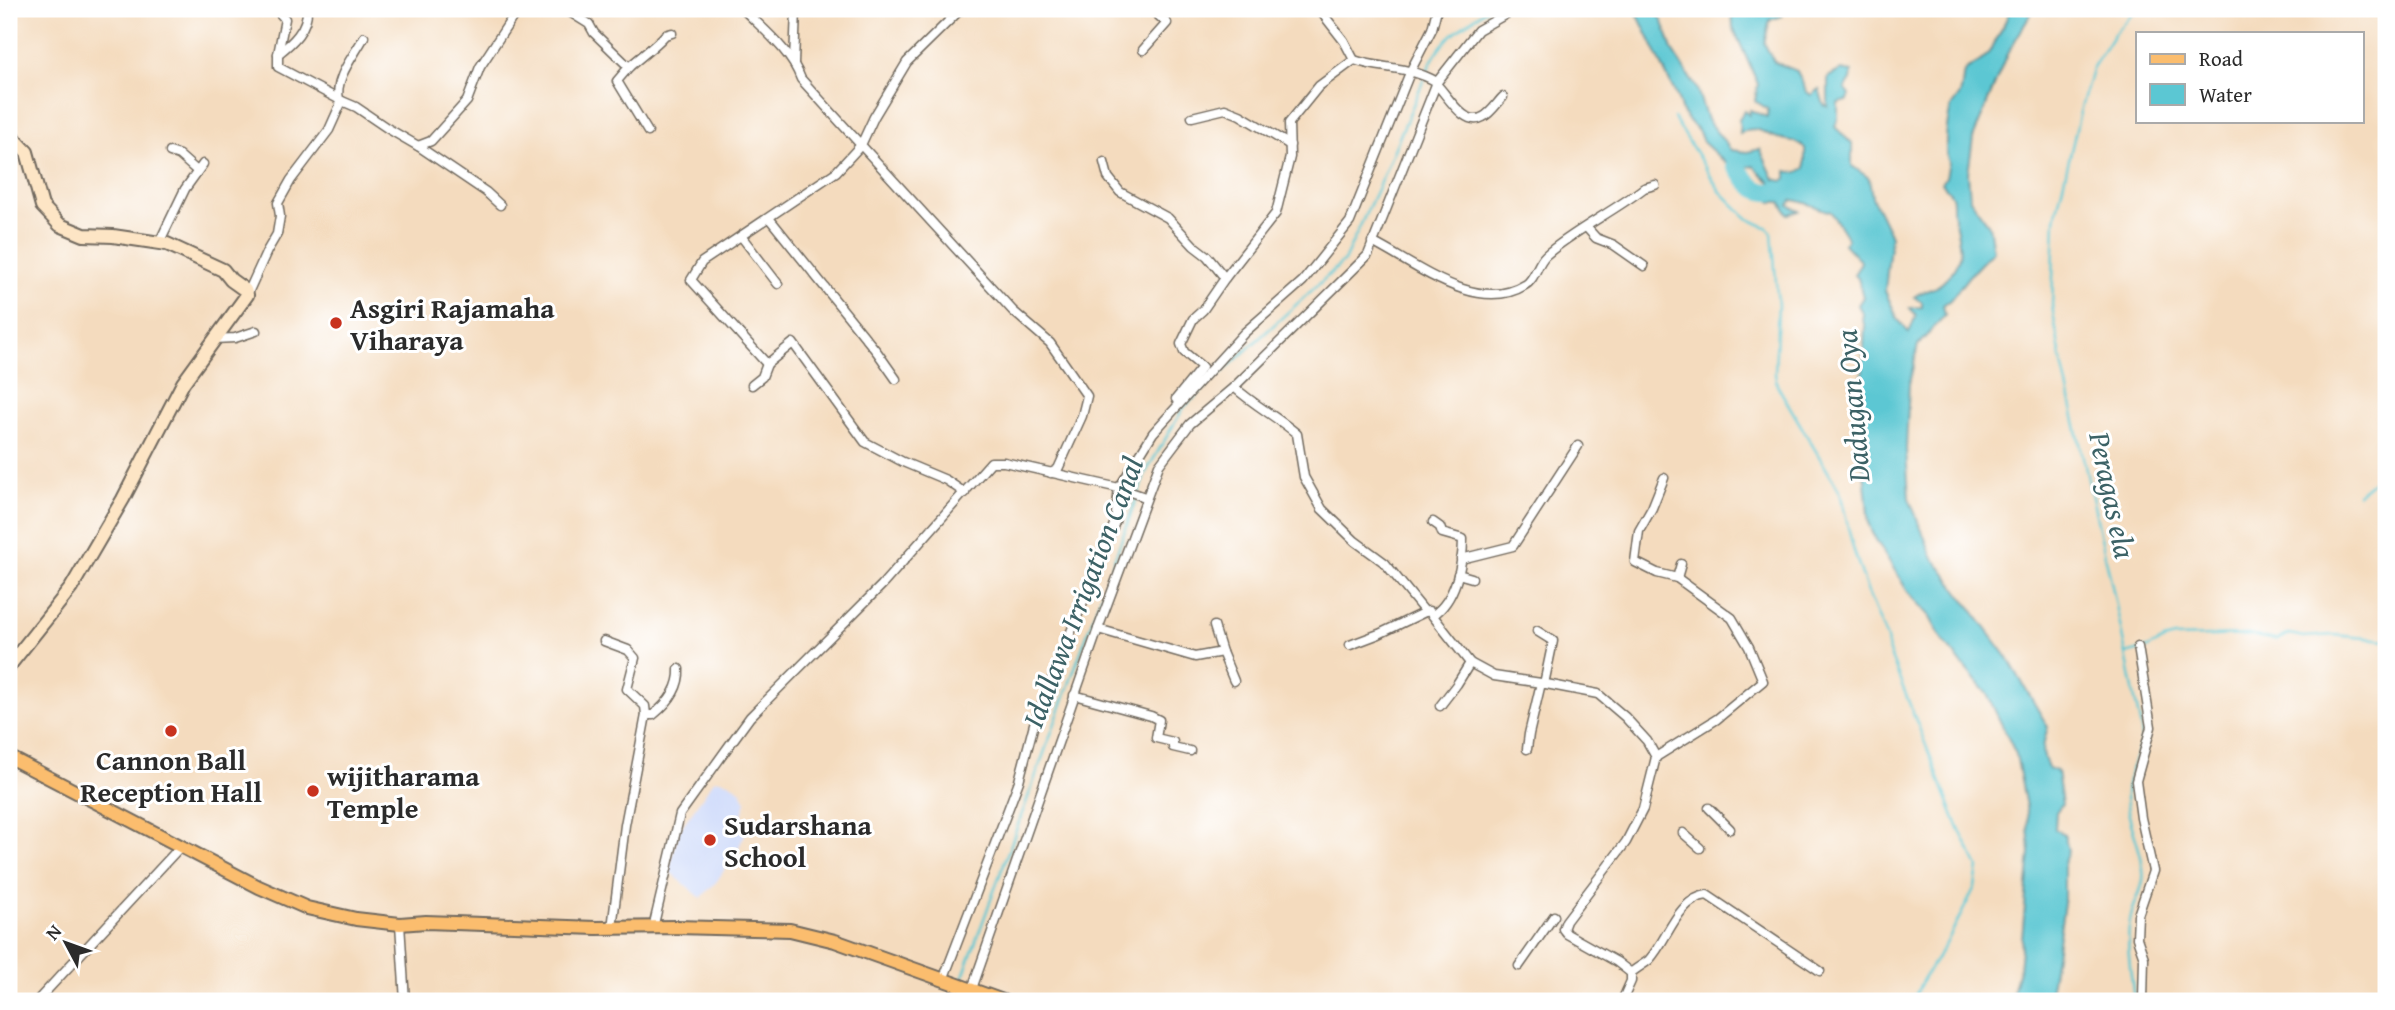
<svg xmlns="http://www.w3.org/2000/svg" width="2395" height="1010" viewBox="0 0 2395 1010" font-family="'Gentium Book Plus',serif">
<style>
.built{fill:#cedafa}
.water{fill:#5bc7d3;stroke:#43797f;stroke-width:2}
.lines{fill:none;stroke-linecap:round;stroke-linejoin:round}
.stream{stroke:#5bc7d3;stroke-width:2.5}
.river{stroke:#5bc7d3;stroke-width:18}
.street-casing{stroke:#71695e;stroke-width:11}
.secondary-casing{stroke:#71695e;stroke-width:16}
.primary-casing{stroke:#71695e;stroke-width:16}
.street{stroke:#fff;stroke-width:8}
.secondary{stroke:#fde5c5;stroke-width:12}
.primary{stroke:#fbbd6e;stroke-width:12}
.poi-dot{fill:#c8321e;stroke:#fff;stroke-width:2.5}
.labels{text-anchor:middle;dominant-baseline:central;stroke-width:6;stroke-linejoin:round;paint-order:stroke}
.poi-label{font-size:28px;font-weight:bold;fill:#2b2b2b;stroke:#fff;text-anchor:start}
.water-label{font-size:30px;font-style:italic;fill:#3c6266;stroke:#fff}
</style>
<rect width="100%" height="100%" fill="#fff"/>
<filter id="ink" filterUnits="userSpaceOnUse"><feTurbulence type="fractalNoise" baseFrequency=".0143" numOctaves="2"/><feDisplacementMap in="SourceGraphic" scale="14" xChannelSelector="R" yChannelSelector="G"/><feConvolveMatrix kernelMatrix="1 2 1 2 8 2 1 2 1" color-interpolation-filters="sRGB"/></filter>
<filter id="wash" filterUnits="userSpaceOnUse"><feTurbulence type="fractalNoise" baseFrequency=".00686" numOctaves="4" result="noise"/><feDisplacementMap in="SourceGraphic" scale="28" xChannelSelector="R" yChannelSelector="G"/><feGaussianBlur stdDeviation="1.57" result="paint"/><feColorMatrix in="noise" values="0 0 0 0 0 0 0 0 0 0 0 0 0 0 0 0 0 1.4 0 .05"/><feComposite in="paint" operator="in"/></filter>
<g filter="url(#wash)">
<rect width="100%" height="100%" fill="#f4dbbe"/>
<polygon class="built" points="715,779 729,782 741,791 746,802 742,814 742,821 749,826 738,849 717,881 701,898 669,871 679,831"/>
<path class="water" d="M1635 9H1655L1663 22 1672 50 1697 89 1707 120 1731 150 1747 152 1760 149 1774 179 1782 181 1787 178V171L1796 173 1805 168V148C1795 140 1790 141 1778 138 1764 134 1754 123 1740 134L1739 120 1744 111 1749 115 1750 110 1767 117 1768 109 1755 101 1758 84 1733 27 1732 9H1782V16L1770 20 1764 43 1774 62 1797 71 1806 91 1811 95 1819 89 1824 105 1828 107V77L1841 70 1852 72 1851 80 1845 89 1850 95 1848 101 1838 103V118L1835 127 1852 144V166L1869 178 1872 197 1891 236 1885 291 1898 319 1909 333 1916 315 1910 308 1922 307V302L1914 297C1924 289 1934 291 1943 282 1967 259 1960 246 1954 217 1952 210 1954 201 1952 196 1950 191 1944 187 1942 183L1946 177 1949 162C1943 151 1947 120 1951 108 1953 103 1958 99 1960 94 1963 87 1962 79 1964 72 1970 66 1977 65 1983 59 1991 53 2009 17 2009 9H2034L2007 54 1973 138 1968 173 1970 199 1989 225 1993 251 1969 276 1950 300 1943 305 1945 315 1918 345 1909 384 1906 449 1909 498 1932 556 2008 658 2048 727C2043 743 2040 754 2049 769L2057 771 2062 804 2056 812 2055 829 2064 834 2068 850 2064 863V904L2049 1001H2011L2019 970 2030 853 2027 812 2016 754 1987 694 1943 641 1928 614 1908 592 1872 533 1869 525 1860 427 1865 325 1862 320 1863 314 1858 305 1863 297 1858 278 1854 275 1861 262 1844 244 1848 239 1831 212C1820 209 1801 200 1792 200L1789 205 1799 211 1788 214 1781 202H1772L1765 196 1768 194 1766 188H1771L1772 184 1754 166 1744 167 1752 178 1748 184 1703 142 1699 132 1682 113 1679 101Z"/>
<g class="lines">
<g class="stream">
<path d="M1426 73C1441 38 1457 30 1487 9"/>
<polyline points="1674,118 1720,191 1747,218 1768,228 1772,233 1778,305 1775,374 1777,385 1840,492 1853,548 1867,590 1887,639 1889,652 1959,829 1978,867 1975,887 1946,944 1923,979 1915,996 1915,1001"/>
<polyline points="2358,494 2386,471"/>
<polyline points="2126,654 2148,648 2164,640 2175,637 2248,635 2277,640 2290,634 2303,637 2334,635 2386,640"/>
<polyline points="961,982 1146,472 1184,407 1344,261 1379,185 1424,79"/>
<polyline points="954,1001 959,989"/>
<path d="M2134 1001C2132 976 2125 946 2130 921 2132 907 2141 894 2143 880 2146 854 2126 823 2126 795 2126 773 2140 755 2142 734L2114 595 2061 359 2052 306 2055 219 2082 104 2093 67 2114 34 2136 9"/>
</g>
<path class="river" d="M1735 165C1753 190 1758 196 1789 190"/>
</g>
</g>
<g filter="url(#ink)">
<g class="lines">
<g class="street-casing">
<g id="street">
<path d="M565 9 589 24 594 33 629 67C638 59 660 42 665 35L672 33"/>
<path d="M743 9C764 30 791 51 801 79L861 145 836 172 702 262 691 280 767 364 793 343 865 442 903 462 946 480 965 493"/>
<polyline points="961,9 907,62 874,117 861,145 1013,311 1050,343 1087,396 1082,416 1058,469 1051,473"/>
<path d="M1319 9 1344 41 1354 60C1384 70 1407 65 1437 82"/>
<polyline points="1143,50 1167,23 1151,9"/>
<path d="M278 54C292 43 308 29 307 9"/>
<polyline points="794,63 796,9"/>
<polyline points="629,67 617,81 648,132"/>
<path d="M1436 84C1447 94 1464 128 1483 117 1491 113 1497 103 1503 97"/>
<path d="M339 100C334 78 354 56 364 37"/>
<polyline points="342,101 356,107 387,128 418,146 431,141 467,101 480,67 518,9"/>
<polyline points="1192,117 1225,109 1240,115 1290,145"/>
<polyline points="418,146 486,192 500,205"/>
<polyline points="170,152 179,155 197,171"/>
<polyline points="1104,162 1108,177 1120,192 1168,218 1194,246 1207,256 1225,278"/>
<polyline points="769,218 877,352 896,379"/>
<polyline points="1587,228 1596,238 1614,245 1644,266"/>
<polyline points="741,236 778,284"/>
<path d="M1372 242C1414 263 1477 315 1525 285 1535 280 1537 263 1546 255 1573 231 1613 212 1644 188L1655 185"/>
<polyline points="159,243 185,189 203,164"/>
<polyline points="247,295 267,251 277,234 280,216 278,203 291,180 329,130 342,101 278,67 278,54 285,19 277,10"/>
<polyline points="214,339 235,338 256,331"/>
<polyline points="752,385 762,377 767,364"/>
<path d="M1234 387C1254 405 1277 417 1297 434L1304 477 1322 509 1355 541 1385 563 1425 612 1429 611 1470 663 1494 676 1541 683 1598 694 1625 717 1647 741 1656 757 1643 809 1626 842 1566 921 1563 929 1567 934 1617 962 1631 973V981L1622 1001"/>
<polyline points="1176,399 1202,367 1184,352 1181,344 1193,319 1203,310 1225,278 1276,213 1290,157 1289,123 1319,86 1354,60"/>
<polyline points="1461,559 1513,546 1578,446"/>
<polyline points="1458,574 1472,578"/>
<polyline points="1677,578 1681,564"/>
<path d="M1433 615C1455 601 1463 564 1463 539L1442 533 1440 527 1433 522"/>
<polyline points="1098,629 1195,657 1222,652 1214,626"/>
<polyline points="1537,631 1553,641 1544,684"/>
<polyline points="604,641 628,650 635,658 627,689 645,706 646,715 625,825 612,928"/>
<polyline points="1350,645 1379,634 1425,612"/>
<polyline points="2138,647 2151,727 2136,781 2141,818 2153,871 2138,915 2137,938 2144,958 2143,1001"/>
<polyline points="1222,652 1234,681"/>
<polyline points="1074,695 1151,716 1159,720 1156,738 1173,742 1173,747 1190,751"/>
<polyline points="1440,706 1457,684 1470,663"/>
<path d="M646 715H653C667 704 680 688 679 669"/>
<polyline points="1527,749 1529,734 1541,683"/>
<polyline points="1656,757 1717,719 1763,681 1749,647 1732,618 1677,578 1657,573 1635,562 1639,531 1652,508 1664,478"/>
<polyline points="1709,808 1730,829"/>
<polyline points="1683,833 1700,848"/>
<polyline points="400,924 405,1001"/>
<polyline points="653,928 680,814 731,743 750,717 882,585 991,462 1004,462 1119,488 1145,497"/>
<polyline points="1519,966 1554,916"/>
<path d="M1631 973C1636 968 1643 965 1649 960 1668 940 1677 899 1707 895L1820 971"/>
<polyline points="943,980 1019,781 1034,724 1115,522 1119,488 1153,433 1244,333 1303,281 1350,222 1411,70 1432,29 1437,9"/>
<polyline points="972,989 1098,629 1159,465 1190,424 1234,387 1368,255 1437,82 1478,30 1515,9"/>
<polyline points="37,1001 181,846"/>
</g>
</g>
<g class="secondary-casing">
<polyline id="secondary" points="9,133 27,152 42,206 60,225 84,235 113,236 167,244 223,270 231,280 245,290 247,295 183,383 123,499 71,588 9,666"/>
</g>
<g class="primary-casing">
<polyline id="primary" points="9,757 259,887 307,908 356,919 400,924 426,922 596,928 676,927 790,930 835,941 1003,1001"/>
</g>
<use href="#street" class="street"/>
<use href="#secondary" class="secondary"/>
<use href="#primary" class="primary"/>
</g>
</g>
<g class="poi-dot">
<circle cx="336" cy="323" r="7"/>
<circle cx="171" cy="731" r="7"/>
<circle cx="313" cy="791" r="7"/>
<circle cx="710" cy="840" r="7"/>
</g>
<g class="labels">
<g class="poi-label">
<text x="350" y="307">Asgiri Rajamaha<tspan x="350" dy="32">Viharaya</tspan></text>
<text x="171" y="759" text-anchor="middle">Cannon Ball<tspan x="171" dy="32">Reception Hall</tspan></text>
<text x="327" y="775">wijitharama<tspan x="327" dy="32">Temple</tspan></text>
<text x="724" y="824">Sudarshana<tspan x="724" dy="32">School</tspan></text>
</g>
<g class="water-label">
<text transform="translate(1852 406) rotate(-95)">Dadugan Oya</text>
<text transform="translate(2113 495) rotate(78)">Peragas ela</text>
<text transform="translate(1082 592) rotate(-69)">Idallawa Irrigation Canal</text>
</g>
</g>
<rect width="2395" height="1010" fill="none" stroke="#fff" stroke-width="35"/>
<rect x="2136" y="32" width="228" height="91" fill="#ffffff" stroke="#aaaaaa" stroke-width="2"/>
<rect x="2150" y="54" width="35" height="10" fill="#fbbd6e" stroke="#aaaaaa" stroke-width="2"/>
<text x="2199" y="66" font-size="21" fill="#2b2b2b">Road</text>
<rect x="2150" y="84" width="35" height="21" fill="#5bc7d3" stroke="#aaaaaa" stroke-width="2"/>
<text x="2199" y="102" font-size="21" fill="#2b2b2b">Water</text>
<g transform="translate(66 943) rotate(311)" stroke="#ffffff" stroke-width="5" paint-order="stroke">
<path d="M0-5L12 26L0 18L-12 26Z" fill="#2b2b2b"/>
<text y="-10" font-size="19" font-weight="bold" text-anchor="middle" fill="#2b2b2b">N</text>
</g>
</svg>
